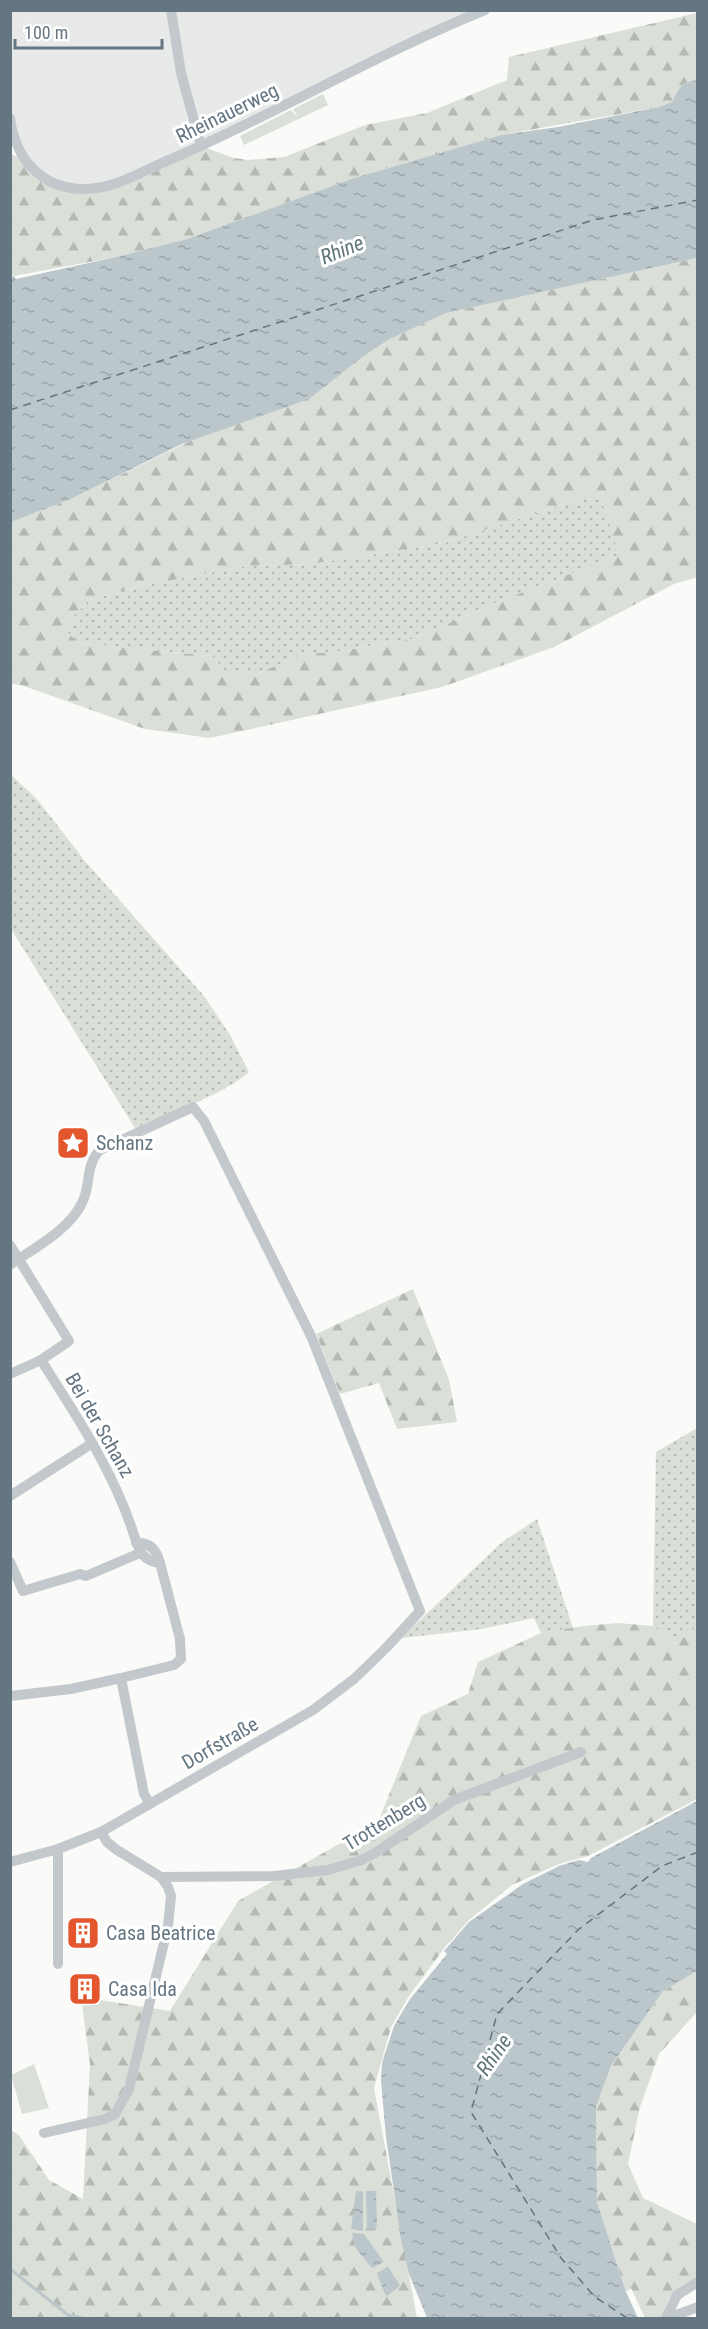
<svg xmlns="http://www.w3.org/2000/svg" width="708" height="2329" viewBox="0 0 708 2329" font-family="'Roboto Condensed',sans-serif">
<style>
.built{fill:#e8e9e9}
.grass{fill:url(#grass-dots)}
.forest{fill:url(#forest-firs);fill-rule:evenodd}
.pitch{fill:#dadfd7}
.water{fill:url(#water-ripples)}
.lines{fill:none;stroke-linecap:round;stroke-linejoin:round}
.stream{stroke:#bbc7cb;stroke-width:3}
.ferry{stroke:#60757c;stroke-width:1.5;stroke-dasharray:8 6;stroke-linecap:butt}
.minor{stroke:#c3c8cc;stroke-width:10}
.labels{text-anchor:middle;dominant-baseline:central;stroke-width:6;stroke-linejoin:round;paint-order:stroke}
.street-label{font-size:20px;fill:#657683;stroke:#fff}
.poi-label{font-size:20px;fill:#657683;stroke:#fff;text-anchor:start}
.water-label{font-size:21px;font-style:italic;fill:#60757c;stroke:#fff}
</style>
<defs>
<pattern id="grass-dots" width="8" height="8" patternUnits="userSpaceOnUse" patternTransform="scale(1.5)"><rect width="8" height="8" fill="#dadfd7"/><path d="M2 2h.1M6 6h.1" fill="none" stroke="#b4b9b4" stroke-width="1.8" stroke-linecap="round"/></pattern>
<pattern id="forest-firs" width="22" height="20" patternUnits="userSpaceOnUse" patternTransform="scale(1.5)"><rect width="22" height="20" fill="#dadfd7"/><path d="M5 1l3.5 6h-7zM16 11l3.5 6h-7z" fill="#b4b9b4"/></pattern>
<pattern id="water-ripples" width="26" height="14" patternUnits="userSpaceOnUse" patternTransform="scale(1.5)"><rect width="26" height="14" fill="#bbc7cb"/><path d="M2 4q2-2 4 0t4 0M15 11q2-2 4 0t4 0" fill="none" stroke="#9ca6aa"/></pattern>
</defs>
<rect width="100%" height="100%" fill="#fafaf8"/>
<polygon class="built" points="10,11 485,11 105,187 65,188 32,168 10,118"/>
<g class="grass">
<polygon points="599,493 620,555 498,602 413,639 327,653 305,653 259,673 227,673 212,656 79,643 68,633 70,620 89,600 137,587 245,566 310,564 444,543"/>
<path d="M11 775 36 798 85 861 204 996 230 1035 249 1072C225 1094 167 1114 135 1128L11 929Z"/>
<polygon points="697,1428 697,1628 692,1630 676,1644 653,1626 656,1452"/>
<polygon points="537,1519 573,1628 541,1633 534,1618 482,1629 401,1638 501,1543"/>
</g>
<g class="forest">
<path d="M697 13V80C681 82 679 88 672 102L659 107 501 135 354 178 187 239 116 257 14 276 11 273 10 151 12 155 24 158 47 179 86 190 201 146 234 158 248 160 284 157 365 125 427 113 507 80 509 57Z"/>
<path d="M697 258 698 576 695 578 674 584 554 647 442 687 210 738 145 729 21 685 11 684V522L71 499 361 358 388 340 446 313ZM599 493 619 555 498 602 413 639 327 653H305L259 673H227L212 656 79 643 68 633 70 620 89 600 137 587 245 566 310 564 444 543Z"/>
<polygon points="413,1289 449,1380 457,1422 397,1429 379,1383 340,1394 316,1334"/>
<polygon points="618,1623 653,1626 676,1644 692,1630 697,1628 697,1799 588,1856 559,1864 512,1885 469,1920 445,1947 409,1996 391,2027 374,2088 417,2318 11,2318 10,2129 19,2135 49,2180 83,2199 90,2064 81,1997 170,2011 238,1901 378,1822 421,1716 468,1694 478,1662 541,1633 584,1626"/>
<polygon points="697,1971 697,2012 659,2054 640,2107 628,2164 643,2198 697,2224 697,2279 669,2298 661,2318 645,2318 631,2288 626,2292 597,2202 596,2107 611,2066 663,1991"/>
</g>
<g class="pitch">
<polygon points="323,94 328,105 244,145 240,136 291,110 298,118 293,109"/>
<polygon points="34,2064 49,2108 22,2114 11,2075"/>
</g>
<g class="water">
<path d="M697 80V258L446 313 388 340 361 358 309 399 182 444 71 499 11 522V277L14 276 16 279 116 257 187 239 354 178 501 135 558 127 659 107 672 102C679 88 681 82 697 80Z"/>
<polygon points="697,1801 697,1971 663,1991 611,2066 596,2107 597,2202 626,2292 638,2318 427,2318 409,2274 401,2239 386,2137 381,2081 382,2063 394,2026 410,1999 447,1954 444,1951 469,1922 523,1884 559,1866 579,1860 588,1862 591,1858"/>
<polygon points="356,2191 363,2192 363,2231 351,2229"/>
<polygon points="366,2191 376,2191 377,2223 376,2229 367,2229"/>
<polygon points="352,2233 364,2234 384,2262 372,2268 355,2247"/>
<polygon points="386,2268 389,2268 400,2286 387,2296 385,2294 377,2273"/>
</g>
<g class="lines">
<polyline class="stream" points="10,2269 68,2315 82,2318"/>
<g class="ferry">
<polyline points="10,410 593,220 698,200"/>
<polyline points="627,2318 595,2297 561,2258 471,2112 497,2014 578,1930 662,1866 698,1852"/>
</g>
<g class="minor">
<polyline points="171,10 181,73 201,146"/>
<path d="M10 118C15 158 41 189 84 189 113 190 142 171 169 160 276 114 376 54 485 10"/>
<polyline points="10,1245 69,1341 41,1360"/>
<path d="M10 1265C34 1248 69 1230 82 1203 91 1186 85 1165 100 1150L193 1107 204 1121 311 1336 420 1611 386 1648 354 1679 313 1710 101 1832 58 1849 10 1862"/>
<path d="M10 1374 41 1360C76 1415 114 1472 134 1535 139 1550 142 1561 160 1563L180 1639 181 1659 174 1665 121 1678 144 1794 150 1804"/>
<polyline points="10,1496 91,1444"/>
<path d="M136 1543C150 1542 157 1550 160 1563"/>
<polyline points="10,1562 23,1591 80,1574 86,1576 140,1553"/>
<polyline points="10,1696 71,1689 121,1678"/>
<polyline points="101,1832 107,1842 117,1850 161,1877 274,1876 328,1870 362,1860 378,1851 454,1800 581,1752"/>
<polyline points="58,1964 58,1849"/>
<polyline points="44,2133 105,2119 115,2114 129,2089 168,1926 171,1896 168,1887 161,1877"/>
<polyline points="666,2318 677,2295 698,2282"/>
<polyline points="668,2318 698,2307"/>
</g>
</g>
<defs>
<g id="sight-square" transform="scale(1.725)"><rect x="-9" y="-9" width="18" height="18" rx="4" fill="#e4572e" stroke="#fff"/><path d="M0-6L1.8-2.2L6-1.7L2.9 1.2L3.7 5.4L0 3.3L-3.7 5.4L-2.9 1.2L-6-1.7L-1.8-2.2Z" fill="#fff"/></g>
<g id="building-square" transform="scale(1.725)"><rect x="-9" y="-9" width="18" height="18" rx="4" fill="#e4572e" stroke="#fff"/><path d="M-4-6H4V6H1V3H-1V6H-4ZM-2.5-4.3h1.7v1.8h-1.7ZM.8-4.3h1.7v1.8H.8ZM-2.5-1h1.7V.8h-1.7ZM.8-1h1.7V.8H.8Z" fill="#fff"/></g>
</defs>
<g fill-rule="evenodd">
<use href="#sight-square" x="73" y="1143"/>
<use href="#building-square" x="83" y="1933"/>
<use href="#building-square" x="85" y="1989"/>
</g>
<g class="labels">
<g class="street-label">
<text transform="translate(227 113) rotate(-26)">Rheinauerweg</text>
<text transform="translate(100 1425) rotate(60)">Bei der Schanz</text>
<text transform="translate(220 1743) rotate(-30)">Dorfstraße</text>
<text transform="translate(384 1822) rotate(-31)">Trottenberg</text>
</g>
<g class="poi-label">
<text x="96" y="1143">Schanz</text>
<text x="106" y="1933">Casa Beatrice</text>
<text x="108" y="1989">Casa Ida</text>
</g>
<g class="water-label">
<text transform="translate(342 250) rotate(-22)">Rhine</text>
<text transform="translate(494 2055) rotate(-55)">Rhine</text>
</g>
</g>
<rect width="708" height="2329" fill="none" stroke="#657683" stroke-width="24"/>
<path d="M15 39v9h147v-9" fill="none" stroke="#657683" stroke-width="3"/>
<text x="24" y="39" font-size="18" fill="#657683" stroke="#ffffff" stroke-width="4.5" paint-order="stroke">100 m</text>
</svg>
